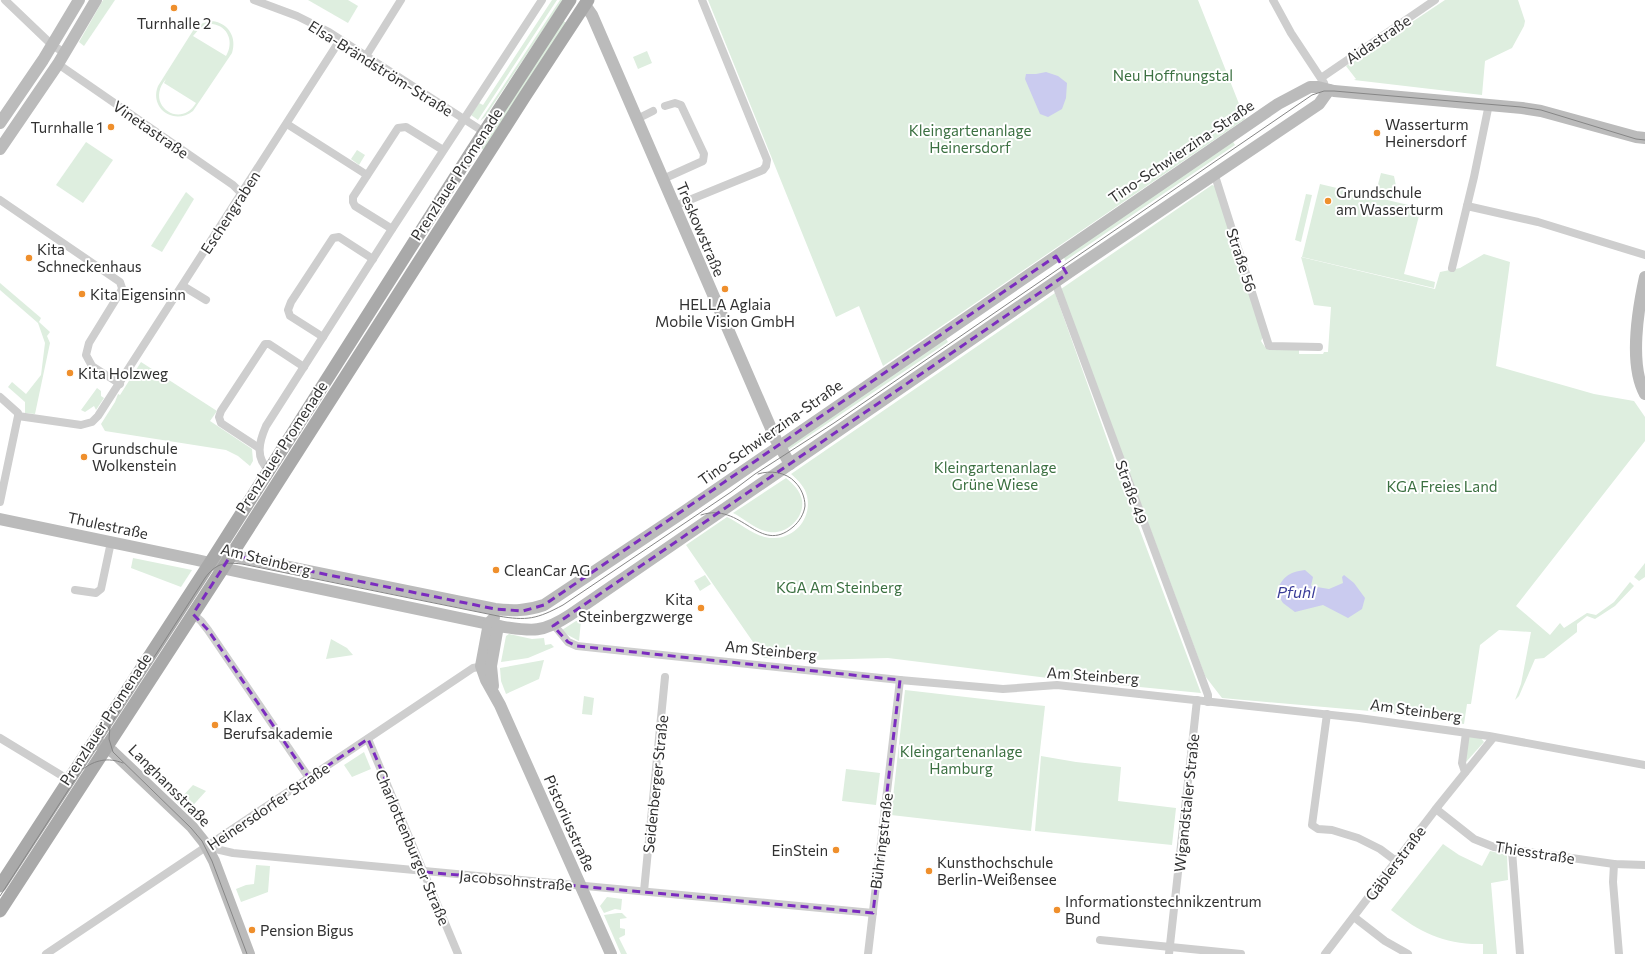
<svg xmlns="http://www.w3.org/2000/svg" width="1645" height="954" viewBox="0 0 1645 954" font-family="Commissioner,sans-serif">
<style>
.green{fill:#deeedf;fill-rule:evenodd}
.water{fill:#cacbef}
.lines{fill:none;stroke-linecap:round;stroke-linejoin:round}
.street{stroke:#cecece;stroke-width:8}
.secondary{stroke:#bbb;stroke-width:12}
.primary{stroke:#a9a9a9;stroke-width:13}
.tram{stroke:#868686;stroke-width:1}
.marked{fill:none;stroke:#7b2cbf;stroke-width:3;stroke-dasharray:8 5;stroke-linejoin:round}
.poi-dot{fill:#ef8f2c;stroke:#fff;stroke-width:1.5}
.labels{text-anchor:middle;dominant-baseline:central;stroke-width:4;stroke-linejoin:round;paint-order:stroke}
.poi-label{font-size:15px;fill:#313131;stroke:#fff;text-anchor:start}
.street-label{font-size:15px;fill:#313131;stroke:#fff}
.park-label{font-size:15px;fill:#3b7041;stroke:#fff}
.water-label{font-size:16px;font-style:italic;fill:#393c98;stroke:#fff}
</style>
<rect width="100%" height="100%" fill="#fff"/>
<g class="green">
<polygon points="103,0 115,0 84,46 79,42"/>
<polygon points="308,0 348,0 358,6 348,23"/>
<polygon points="552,0 557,0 478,120 471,115 479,103 483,105"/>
<polygon points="560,0 563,0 485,117 480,121"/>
<polygon points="708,0 1198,0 1245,119 883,366 859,306 836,317"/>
<polygon points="1445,0 1518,0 1525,21 1524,26 1512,48 1485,61 1482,95 1354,80 1356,79 1346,66"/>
<polygon points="562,20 568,24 485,151 479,147"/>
<path d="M212 21C229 23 237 38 232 53L193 111C174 126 149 108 158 86L194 29 203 23ZM212 24C229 26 234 43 226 56L193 36 200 28ZM166 79 164 83 196 103C180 130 144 104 166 79Z"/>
<polygon points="647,51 652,63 638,69 633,57"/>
<polygon points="1232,140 1235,145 1065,261 1064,257"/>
<polygon points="86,142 113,160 83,203 56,185"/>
<polygon points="357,150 365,155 359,165 351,159"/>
<polygon points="1381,173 1394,176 1396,186 1391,195 1376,192"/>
<polygon points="1320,184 1421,208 1404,274 1435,282 1434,288 1302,257"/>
<polygon points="1212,185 1215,186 1263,337 1261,341 1265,347 1269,350 1299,348 1299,354 1323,354 1324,352 1328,352 1331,307 1314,305 1301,257 1435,289 1440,272 1460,268 1484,254 1510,262 1496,366 1594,394 1634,401 1645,417 1645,441 1516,606 1550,635 1560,623 1564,628 1587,613 1596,615 1614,602 1630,582 1634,586 1615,606 1595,619 1587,616 1577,624 1577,632 1544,658 1535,659 1519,696 1515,700 1521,684 1531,632 1499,630 1480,645 1471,704 1467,704 1464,724 1370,711 1222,698 1205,676 1061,289"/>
<polygon points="186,192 194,199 162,252 151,246"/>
<polygon points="1306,194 1312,195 1301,242 1295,240"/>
<polygon points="0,283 41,318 39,322 50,332 47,336 50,343 35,414 25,413 25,402 8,387 12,382 26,394 41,375 45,343 38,323 0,290"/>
<path d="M1055 293 1133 512 1201 693 1048 678 888 658 810 660 764 658 686 545 727 517C742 524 757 539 774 538 796 538 812 517 807 496 805 487 798 480 791 474Z"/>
<polygon points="945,337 948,342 788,450 785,446"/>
<polygon points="141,362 217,411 210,421 252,449 253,461 250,466 238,456 226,450 105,431 101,424 115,402 118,394 120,395"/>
<polygon points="97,388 101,391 101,396 104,398 96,410 94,406 85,412 81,410"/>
<path d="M786 478C793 484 800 490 802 500 805 518 786 535 769 532 756 530 745 519 733 513Z"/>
<polygon points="133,558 192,570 181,587 131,568"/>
<polygon points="1645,563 1645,577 1639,581 1634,577"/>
<polygon points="705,575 711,584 700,591 694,581"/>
<polygon points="576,621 581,621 579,641 566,634 562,630"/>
<polygon points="509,634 532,639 544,638 545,645 551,644 554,647 528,658 501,662 506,636"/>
<polygon points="331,639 347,648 353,655 326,659"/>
<polygon points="544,660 539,679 506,694 501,681 500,668"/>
<polygon points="905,690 1045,706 1031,831 891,815"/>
<polygon points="584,696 594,698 592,715 582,714"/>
<polygon points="1469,736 1480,737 1484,742 1466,762 1465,761"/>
<polygon points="364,752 371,769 352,777 344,765"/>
<polygon points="1041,756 1076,762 1121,767 1118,801 1176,808 1172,845 1035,831"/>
<polygon points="846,769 880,773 876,805 842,801"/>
<polygon points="193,785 206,791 187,812 177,802"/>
<path d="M1443 844 1459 855 1482 866 1490 851 1507 855 1508 880 1491 883 1497 954H1483V944C1445 945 1421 933 1391 910Z"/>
<polygon points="256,865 270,866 268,892 241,902 236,889 246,885 254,884"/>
<polygon points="607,897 622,899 621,910 615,909 604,913 600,906"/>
<polygon points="618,913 622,913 627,918 620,919 620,928 625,929 625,935 619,938 627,954 621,954 604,915"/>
</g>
<g class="water">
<polygon points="1046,72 1058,76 1067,83 1066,98 1062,109 1048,117 1040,114 1025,79 1026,74 1036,74"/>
<path d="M1305 570 1313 577 1311 586 1329 589 1343 583 1342 577 1344 575 1354 583 1365 598 1362 609 1348 618 1323 605 1295 612 1283 603 1276 592C1283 577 1288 572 1305 570Z"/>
</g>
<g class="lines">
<g class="street">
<polyline points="5,0 52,45 65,53"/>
<polyline points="254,0 297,16 329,32 484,132"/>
<polyline points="1273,0 1291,33 1324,83"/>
<polyline points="366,56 401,0"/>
<polyline points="58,64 233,185 242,194"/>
<polyline points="1321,78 1435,0"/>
<polyline points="637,119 653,111"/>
<polyline points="287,124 367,175"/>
<polyline points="1214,175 1216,179 1269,346 1319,347"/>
<polyline points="663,179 703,161 704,154 681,105 675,103 665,106"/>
<polyline points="0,200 120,282 122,288 121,291 89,343 86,355 92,366 120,384"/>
<polyline points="682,203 763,170 766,166 767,160 702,0"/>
<polyline points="1467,206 1538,222 1645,255"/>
<polyline points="392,229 355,206 353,202 353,197 398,128 406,127 443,150"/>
<polyline points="1452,268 1474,177 1489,104"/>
<polyline points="1055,282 1208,695 1208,702"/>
<polyline points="183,286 206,300"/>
<polyline points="323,337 290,316 288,310 291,302 333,238 339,237 373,259"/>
<polyline points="0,397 18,413 18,416"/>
<polyline points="18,416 81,425 92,422 98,416 340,40"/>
<polyline points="259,448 221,423 219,417 221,411 265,344 269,344 304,367"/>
<path d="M269 470C255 458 259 442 266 426L392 229 542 0"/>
<polyline points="0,502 18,416"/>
<polyline points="75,590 96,593 101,589 111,542"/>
<polyline points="193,614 201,621 208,630 309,778"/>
<polyline points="554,625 568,642 577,646 900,680 1003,689 1057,685 1359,718 1489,736 1645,765"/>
<polyline points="1327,714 1312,825 1318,829 1332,830 1358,838 1380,849 1396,861"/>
<polyline points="0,738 69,780"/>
<polyline points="368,739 458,954"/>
<polyline points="1465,772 1462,763 1466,733"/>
<polyline points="1436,809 1474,839 1494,847 1614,864 1645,865"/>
<polyline points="207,847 233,853 873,913"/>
<polyline points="1512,851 1520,954"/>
<polyline points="1614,864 1613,882 1619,954"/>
<polyline points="644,891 665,677"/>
<polyline points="1354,917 1385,941 1408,954"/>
<polyline points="1100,940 1241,954"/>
<polyline points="46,954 473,668 484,666"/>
<polyline points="868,954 900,680"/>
<polyline points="1169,954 1197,700"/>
<polyline points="1325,954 1439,805 1493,738"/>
</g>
<g class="secondary">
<polyline points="585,5 592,15 776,440 790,464"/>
<polyline points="0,123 43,60 79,0"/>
<polyline points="0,149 58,64 96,0"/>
<path d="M1645 277C1638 309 1629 365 1645 394"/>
<path d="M0 519 197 560 210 563 226 569 498 626C531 631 541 634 570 615L1071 271 1319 104 1329 90"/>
<path d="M223 558 231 555 235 556 495 609C513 611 527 611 544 605L685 511 1278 104 1310 87H1318L1334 91 1522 108 1541 111 1636 137 1645 138"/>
<polyline points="494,618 489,623 481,666 486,680 500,705 611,954"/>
<polyline points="493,686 491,666 498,626"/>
<polyline points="91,746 98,743 113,752 192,827 204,842 214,861 249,954"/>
</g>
<g class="primary">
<polyline points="0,886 210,563 470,154 570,0"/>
<polyline points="0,911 223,568 525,96 588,0"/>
</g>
<g class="tram">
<path d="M701 515C742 501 759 556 793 527 799 522 804 514 805 506 805 497 801 488 795 482 786 472 770 470 758 474"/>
<polyline points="110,727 109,739 113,752 191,828 202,841 212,861 247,954"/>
<path d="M83 769C95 760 108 757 123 763"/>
<path d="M0 896 205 578C216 563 225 562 242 564L498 616C527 621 537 619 563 605L731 492 755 474 834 423 1312 95 1324 91H1334L1521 107 1541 110 1636 139 1645 140"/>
</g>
</g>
<path class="marked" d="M1056 256 1067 274 553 626 568 642 577 646 900 680 873 913 425 872 368 739 309 778 208 630 193 614 231 555 495 609 523 611 544 605Z"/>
<g class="poi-dot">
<circle cx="174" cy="8" r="4"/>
<circle cx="111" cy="127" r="4"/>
<circle cx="1377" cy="133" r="4"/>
<circle cx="1328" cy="201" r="4"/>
<circle cx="29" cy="258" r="4"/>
<circle cx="725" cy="289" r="4"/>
<circle cx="82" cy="294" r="4"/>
<circle cx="70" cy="373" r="4"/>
<circle cx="84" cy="457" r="4"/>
<circle cx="496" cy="570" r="4"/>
<circle cx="701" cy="608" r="4"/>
<circle cx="215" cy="725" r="4"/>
<circle cx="836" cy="850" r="4"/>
<circle cx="929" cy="871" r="4"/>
<circle cx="1057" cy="910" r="4"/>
<circle cx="252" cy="930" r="4"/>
</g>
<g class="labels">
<g class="poi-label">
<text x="174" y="23" text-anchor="middle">Turnhalle 2</text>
<text x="1385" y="124">Wasserturm<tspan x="1385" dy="17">Heinersdorf</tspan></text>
<text x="103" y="127" text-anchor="end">Turnhalle 1</text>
<text x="1336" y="192">Grundschule<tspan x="1336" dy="17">am Wasserturm</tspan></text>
<text x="37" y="249">Kita<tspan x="37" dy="17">Schneckenhaus</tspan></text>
<text x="90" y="294">Kita Eigensinn</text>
<text x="725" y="304" text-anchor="middle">HELLA Aglaia<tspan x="725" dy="17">Mobile Vision GmbH</tspan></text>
<text x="78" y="373">Kita Holzweg</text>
<text x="92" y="448">Grundschule<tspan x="92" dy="17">Wolkenstein</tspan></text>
<text x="504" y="570">CleanCar AG</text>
<text x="693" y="599" text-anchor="end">Kita<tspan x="693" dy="17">Steinbergzwerge</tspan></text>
<text x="223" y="716">Klax<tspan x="223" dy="17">Berufsakademie</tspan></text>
<text x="828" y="850" text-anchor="end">EinStein</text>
<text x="937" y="862">Kunsthochschule<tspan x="937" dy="17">Berlin-Weißensee</tspan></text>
<text x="1065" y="901">Informationstechnikzentrum<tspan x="1065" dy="17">Bund</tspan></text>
<text x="260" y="930">Pension Bigus</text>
</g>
<g class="street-label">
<text transform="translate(1378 39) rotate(-34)">Aidastraße</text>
<text transform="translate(381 68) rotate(32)">Elsa-Brändström-Straße</text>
<text transform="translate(151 129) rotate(35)">Vinetastraße</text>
<text transform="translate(1181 151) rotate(-34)">Tino-Schwierzina-Straße</text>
<text transform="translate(456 174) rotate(-57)">Prenzlauer Promenade</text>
<text transform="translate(230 212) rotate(-57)">Eschengraben</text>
<text transform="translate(701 229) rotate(67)">Treskowstraße</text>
<text transform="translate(1242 260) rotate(72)">Straße 56</text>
<text transform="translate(770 432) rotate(-35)">Tino-Schwierzina-Straße</text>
<text transform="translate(281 447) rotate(-57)">Prenzlauer Promenade</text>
<text transform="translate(1132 492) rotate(70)">Straße 49</text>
<text transform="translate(108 525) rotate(12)">Thulestraße</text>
<text transform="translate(266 559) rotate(14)">Am Steinberg</text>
<text transform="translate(771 650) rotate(6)">Am Steinberg</text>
<text transform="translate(1093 675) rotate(4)">Am Steinberg</text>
<text transform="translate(1416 710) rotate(8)">Am Steinberg</text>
<text transform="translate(105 719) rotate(-57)">Prenzlauer Promenade</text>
<text transform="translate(655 784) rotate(-84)">Seidenberger Straße</text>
<text transform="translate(170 785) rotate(45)">Langhansstraße</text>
<text transform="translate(1186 803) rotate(-84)">Wigandstaler Straße</text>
<text transform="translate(268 806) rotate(-34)">Heinersdorfer Straße</text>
<text transform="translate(570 823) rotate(66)">Pistoriusstraße</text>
<text transform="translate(881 841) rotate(-83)">Bühringstraße</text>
<text transform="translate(413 847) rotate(67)">Charlottenburger Straße</text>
<text transform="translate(1535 852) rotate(9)">Thiesstraße</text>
<text transform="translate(1395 863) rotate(-53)">Gäblerstraße</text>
<text transform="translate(516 880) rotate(5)">Jacobsohnstraße</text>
</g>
<g class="park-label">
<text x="1173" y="75">Neu Hoffnungstal</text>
<text x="970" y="130">Kleingartenanlage<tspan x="970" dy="17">Heinersdorf</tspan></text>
<text x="995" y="467">Kleingartenanlage<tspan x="995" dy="17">Grüne Wiese</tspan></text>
<text x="1442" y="486">KGA Freies Land</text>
<text x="839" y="587">KGA Am Steinberg</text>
<text x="961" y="751">Kleingartenanlage<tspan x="961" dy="17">Hamburg</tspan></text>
</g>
<g class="water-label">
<text x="1296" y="591">Pfuhl</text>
</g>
</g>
</svg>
